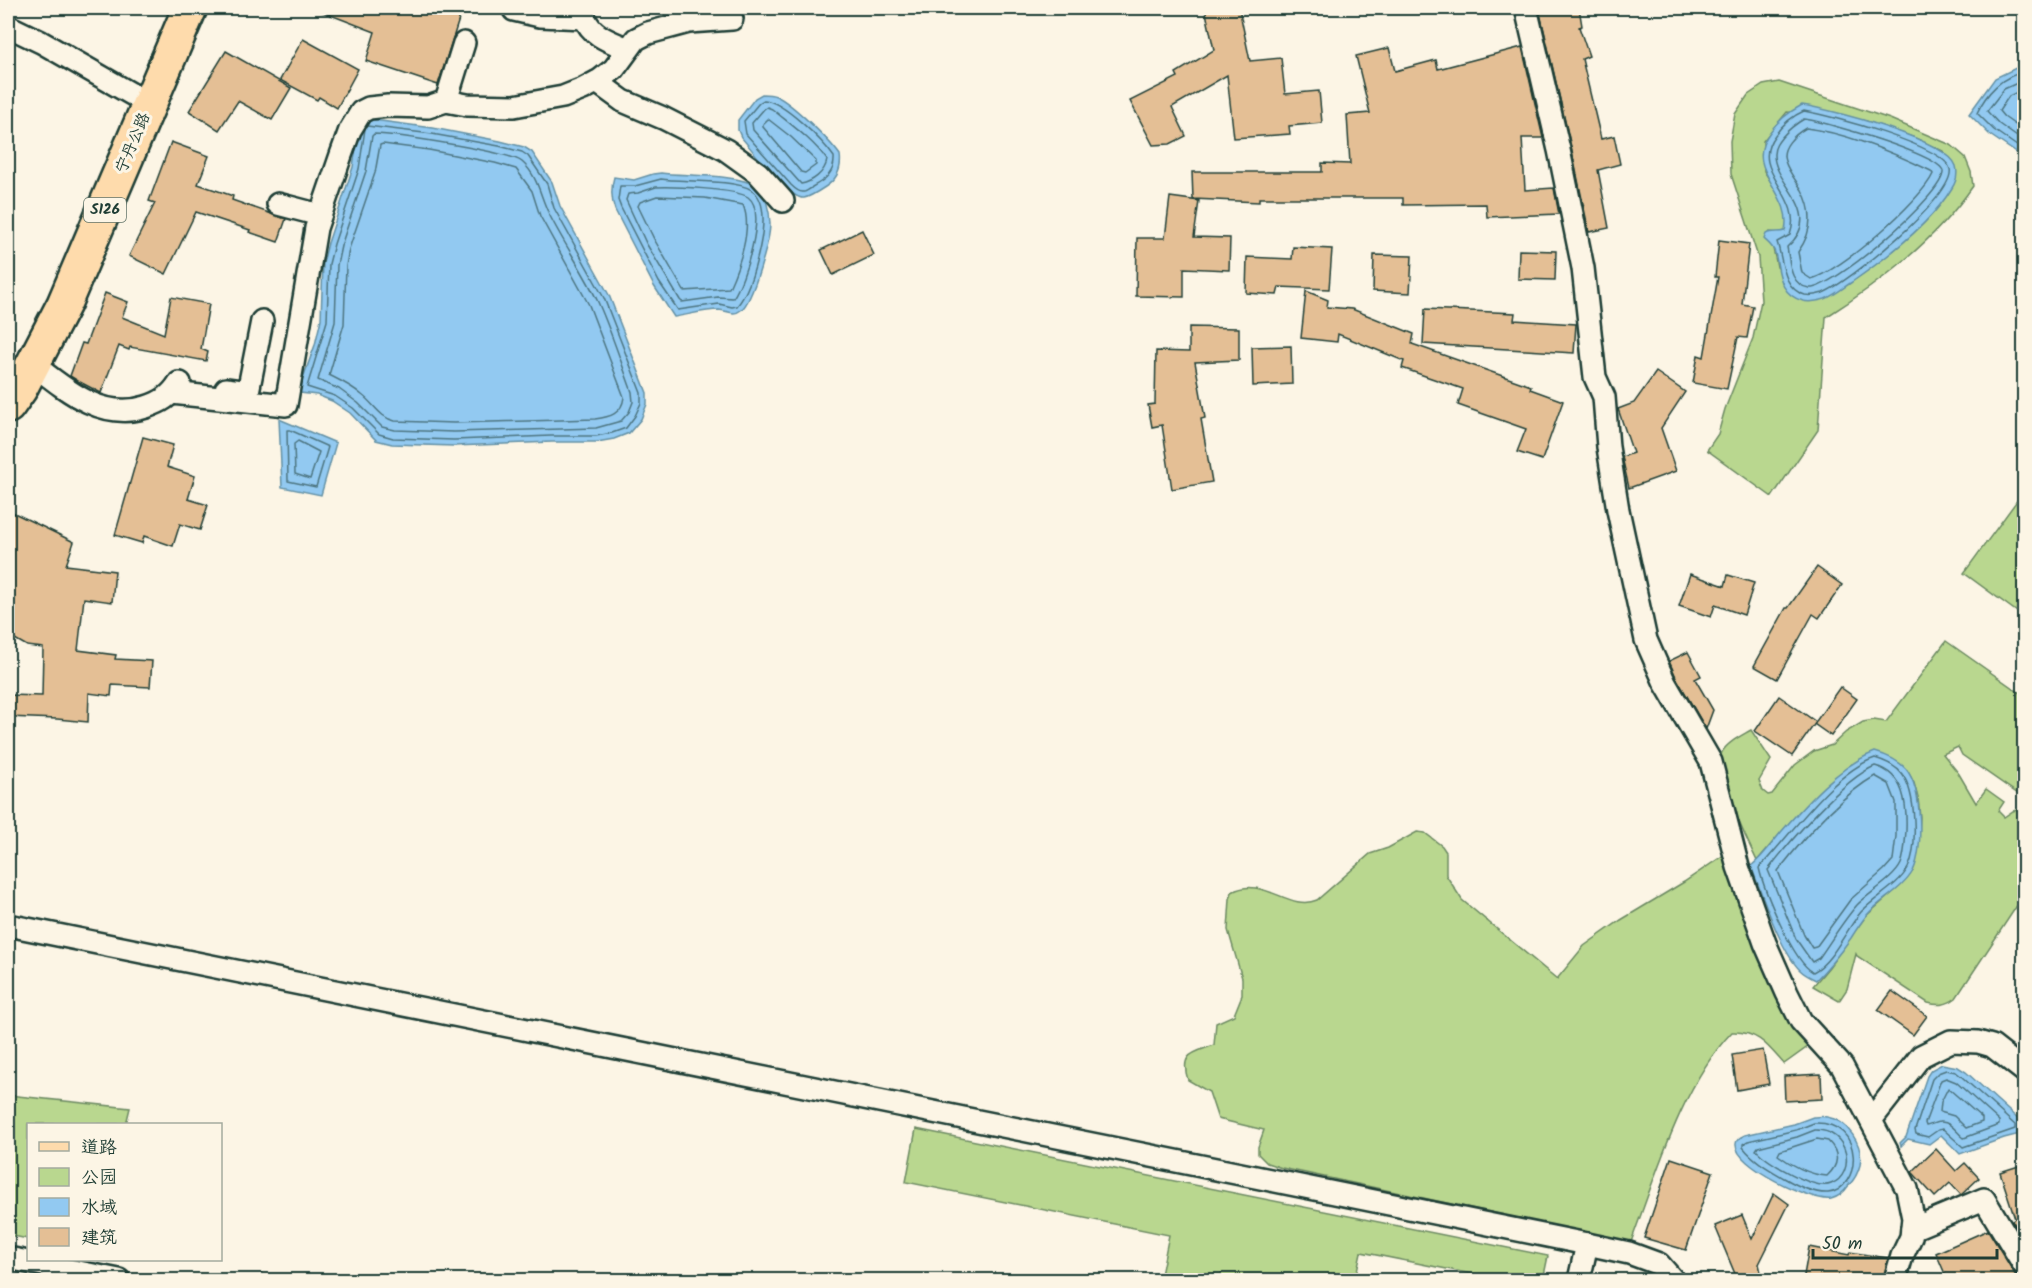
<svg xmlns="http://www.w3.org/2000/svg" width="2032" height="1288" viewBox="0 0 2032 1288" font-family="Kalam,'LXGW WenKai TC',sans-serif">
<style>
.green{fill:#b9d78f;stroke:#6c8a62;stroke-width:1.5;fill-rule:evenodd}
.water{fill:#92c9f1;stroke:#6491a5;stroke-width:1.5}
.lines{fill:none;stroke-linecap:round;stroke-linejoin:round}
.shore{stroke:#4d7580;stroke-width:1.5}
.building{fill:#e4bf95;stroke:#1f3d34;stroke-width:1.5}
.minor-casing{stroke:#1f3d34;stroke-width:26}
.primary-casing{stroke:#1f3d34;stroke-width:38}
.minor{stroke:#fcf5e5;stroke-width:21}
.primary{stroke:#fedbac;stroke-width:33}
.labels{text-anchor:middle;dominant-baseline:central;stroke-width:6;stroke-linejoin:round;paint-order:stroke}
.shield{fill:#fcf5e5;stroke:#617469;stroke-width:1.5}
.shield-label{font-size:15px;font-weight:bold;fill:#1f3d34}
.street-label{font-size:16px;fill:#1f3d34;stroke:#fcf5e5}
</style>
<rect width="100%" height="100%" fill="#fcf5e5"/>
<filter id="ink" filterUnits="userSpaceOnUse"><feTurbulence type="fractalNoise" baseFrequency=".0167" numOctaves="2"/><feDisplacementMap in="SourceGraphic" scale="12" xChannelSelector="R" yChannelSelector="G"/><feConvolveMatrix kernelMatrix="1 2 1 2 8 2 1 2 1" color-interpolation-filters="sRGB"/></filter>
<g filter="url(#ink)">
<g class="green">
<path d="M1779 82 1890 119 1951 145 1965 157 1971 172 1973 186C1935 241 1881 282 1826 317L1818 430 1772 497 1707 450 1718 434 1725 409 1753 338 1761 301 1758 257 1731 174 1730 141 1735 114 1748 95 1763 85ZM1787 112 1866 121 1915 138 1943 151 1956 172C1952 213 1861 277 1826 298L1777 267C1775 255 1771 244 1770 232L1778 233 1786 231 1788 221 1784 203 1764 171 1763 141Z"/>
<polygon points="2024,491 2024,617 1964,573"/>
<path d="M1946 641 2024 696V798L1962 755 1958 747 1943 754 1959 774 1976 803 1986 789 2004 802 1998 811 2004 817 2013 811 2024 808V895L1956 998C1947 1005 1939 1006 1928 1003L1857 956 1856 954 1847 989 1839 1001 1813 986 1829 967 1866 916 1900 886 1913 871 1917 856 1920 817 1918 798 1914 783 1907 770 1852 764C1816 791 1786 826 1757 861 1748 841 1712 771 1722 752 1728 742 1741 736 1751 730L1771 760 1759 781 1763 791 1768 795 1772 794 1795 765 1814 751 1832 745 1846 732 1863 722 1874 720 1886 722Z"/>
<path d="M1417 832 1425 833 1442 846 1446 852V875L1462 900 1557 979 1584 946 1621 920 1684 882 1724 855C1742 922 1771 988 1809 1046L1784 1064C1768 1046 1758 1031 1732 1032 1682 1084 1656 1175 1631 1242L1282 1168 1267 1163 1258 1154V1147L1264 1130 1218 1119 1209 1092 1188 1080C1179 1052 1195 1053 1214 1045L1216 1023 1234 1015 1242 995V978L1228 930 1230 899 1232 892C1263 875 1289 912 1317 900L1370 854 1388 848Z"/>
<polygon points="8,1095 130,1108 126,1124 28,1124 28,1239 8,1235"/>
<polygon points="916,1129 1548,1256 1543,1280 1502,1280 1361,1252 1355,1280 1160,1280 1169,1235 906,1182"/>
</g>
<g class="water">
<polygon points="2018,67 2024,67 2024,158 1990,135 1969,114 1995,78"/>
<path d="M762 94C767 94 771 94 776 96 792 103 830 141 840 155 842 169 836 180 825 187 819 191 810 197 804 198 789 200 752 149 741 137L738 130V120L755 98Z"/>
<path d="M1802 105C1829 109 1948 140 1956 166 1958 174 1956 182 1952 188 1931 223 1885 259 1852 282 1844 287 1835 295 1825 299 1818 301 1810 303 1803 301 1778 294 1780 272 1775 253 1773 246 1769 244 1764 239L1766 234C1772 231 1778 233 1785 231 1794 192 1741 170 1770 132 1779 119 1789 112 1802 105Z"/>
<polygon points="366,119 433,128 500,141 524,147 532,152 552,182 560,206 609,295 647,393 647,404 641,419 629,433 614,439 597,442 552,442 454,446 392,444 376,440 350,413 332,401 317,395 300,393 299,389 315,345 321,319 323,263 328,243 353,167 359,126"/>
<path d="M661 173C682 176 740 174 756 186 766 193 770 212 770 224 770 239 753 301 741 310 734 316 728 311 719 310 705 310 688 315 674 317L654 286 615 210C611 200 611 187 614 177L634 180 653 174Z"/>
<polygon points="279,419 336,443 321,495 282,487"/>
<path d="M1875 752C1886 755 1898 760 1906 769 1922 788 1924 850 1913 871 1903 889 1880 900 1867 915 1861 922 1856 930 1851 938 1840 953 1829 967 1816 980 1810 977 1805 975 1800 970 1780 950 1762 894 1751 866 1763 857 1772 843 1782 831 1806 803 1840 765 1875 752Z"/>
<polygon points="1942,1064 1958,1067 1966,1072 2019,1120 2024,1125 2024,1133 2004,1138 1960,1154 1941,1135 1929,1144 1908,1139 1901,1146 1900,1143 1906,1137 1927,1076 1931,1070"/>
<path d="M1813 1117C1817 1117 1823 1116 1827 1117 1847 1120 1864 1145 1860 1165 1858 1173 1854 1180 1849 1185 1845 1191 1839 1197 1831 1199 1812 1202 1734 1166 1736 1144 1736 1139 1741 1137 1745 1135L1794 1124Z"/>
</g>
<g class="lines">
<g class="shore">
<path d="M2024 73C2003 74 1985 95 1977 113L1994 130 2024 151"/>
<polyline points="2024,80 2004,89 1987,111 1999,124 2024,142"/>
<polyline points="2024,89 2009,96 1999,111 2004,117 2024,131"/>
<path d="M764 100C783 101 823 141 834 157 835 173 825 180 812 187 812 188 805 192 804 192 799 193 794 188 791 185L746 134 744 121 759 103Z"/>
<path d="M767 107 772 109C790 124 813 140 827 160 825 173 812 182 801 184L753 130 752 123 764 109Z"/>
<path d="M1804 111C1828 115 1945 146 1950 169 1956 196 1848 283 1823 293 1817 295 1811 296 1805 295 1782 289 1783 259 1777 242L1790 235C1805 195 1747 171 1775 135 1783 124 1792 116 1804 111Z"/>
<polygon points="768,119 791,137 816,161 816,165 805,173 801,172 763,127 763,124"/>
<path d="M1804 119C1823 121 1940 155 1943 171 1946 193 1831 291 1809 288 1789 285 1790 261 1787 247 1827 212 1773 184 1774 154 1774 147 1778 142 1782 137 1789 129 1795 124 1804 119Z"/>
<path d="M1806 128C1847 133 1894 153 1931 171L1933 174C1921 201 1840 272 1811 279L1802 273 1798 252C1812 233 1814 212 1802 190 1796 181 1788 171 1785 161 1780 148 1795 134 1806 128Z"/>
<polyline points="365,129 359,169 334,244 329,264 327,321 307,387 335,396 353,408 379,434 393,438 454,440 551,436 596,436 612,433 626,428 635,416 641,403 641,393 604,298 554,208 547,184 528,156 522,152 499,146 432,134 367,126"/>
<path d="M374 134C394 134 511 152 522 162 538 176 540 196 549 214 564 244 584 272 598 302 611 331 621 362 632 392L633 402 629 412 621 421 596 428 454 432 395 430 382 427 358 403 339 389 318 380 335 322 337 265 341 246 366 171 372 136Z"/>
<path d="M383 144 429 150 495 163 516 169 532 191 540 216 589 305 624 397C622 414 610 417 595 419L454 423 395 421C380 418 374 404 362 395 352 386 341 381 329 375L344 324 346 266 349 249 375 173 380 145Z"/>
<path d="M661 179C682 182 734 179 752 190 768 201 763 231 760 246 756 265 749 292 737 306L732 307 719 304 678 310 659 282 621 208 618 200 620 186H635Z"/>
<path d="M656 187C671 186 736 189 748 197 768 211 744 282 733 298L718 297 682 302 680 300 646 243 626 200 628 194 638 193Z"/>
<path d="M657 196 705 198 743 205C753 228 739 266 729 288L684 291 654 239 638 206 640 202Z"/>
<polygon points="287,430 290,430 328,447 316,487 288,481"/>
<polygon points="298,441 319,452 310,479 295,474 294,444"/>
<path d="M1875 758C1885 761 1896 766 1902 774 1916 792 1918 848 1908 868 1898 886 1875 897 1861 912 1847 928 1832 963 1813 972 1793 962 1764 890 1759 868 1789 837 1833 772 1875 758Z"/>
<path d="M1875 766C1905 774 1907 805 1906 831 1905 841 1905 854 1901 864 1894 879 1869 893 1857 905 1843 921 1831 941 1819 958L1812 962 1796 939 1768 870C1789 842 1843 779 1875 766Z"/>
<path d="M1875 776 1889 784 1896 802V836L1893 860 1884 870 1850 900 1816 947 1812 948 1804 935 1778 871C1803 839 1840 796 1875 776Z"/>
<polygon points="1946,1070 1956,1072 1962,1077 2015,1125 2015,1129 1963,1147 1943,1129 1938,1130 1928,1137 1916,1134 1915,1130 1932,1079 1938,1073"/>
<path d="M1946 1078 1956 1082 1999 1121V1125L1964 1138C1957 1133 1951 1121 1940 1122 1935 1122 1931 1125 1926 1126L1925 1123 1941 1080Z"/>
<polygon points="1948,1088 1982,1118 1982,1122 1966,1128 1954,1116 1940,1112 1941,1102"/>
<path d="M1814 1123C1867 1121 1861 1190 1828 1193 1813 1194 1796 1185 1784 1178 1769 1169 1754 1161 1743 1147V1144L1748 1141 1796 1130Z"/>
<path d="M1815 1130C1849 1129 1857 1174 1831 1184 1814 1191 1768 1162 1756 1150L1758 1147 1797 1137Z"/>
<path d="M1817 1139 1828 1141C1840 1153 1839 1165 1827 1176 1810 1175 1791 1165 1778 1155L1780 1151Z"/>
</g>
</g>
<g class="building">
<polygon points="315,8 444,8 461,13 438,85 366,61 375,32 315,9"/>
<polygon points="1205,8 1239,8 1250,61 1281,58 1285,94 1319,91 1322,123 1289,126 1290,134 1234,138 1227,75 1172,107 1186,136 1170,144 1153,145 1130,101 1178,77 1176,73 1214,50"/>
<polygon points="1547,8 1579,8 1582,26 1579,27 1589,56 1582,59 1601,139 1614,136 1620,164 1598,170 1609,228 1589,232 1571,147 1539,9"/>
<polygon points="303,39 358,69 337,108 319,97 317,100 280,80"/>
<polygon points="1522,47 1543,138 1522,138 1525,190 1554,188 1559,214 1487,217 1486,204 1403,205 1403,198 1259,198 1259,202 1193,199 1192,172 1322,172 1322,163 1350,164 1347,115 1370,113 1356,56 1389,48 1395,71 1436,60 1438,69"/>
<polygon points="226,51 291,88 272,120 238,101 219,130 189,111"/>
<polygon points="171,142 209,156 198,184 233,196 232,200 286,219 278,242 249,232 250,230 196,212 166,274 129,256 155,203 149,201"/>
<polygon points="1170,197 1199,201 1194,237 1230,238 1229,270 1184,268 1184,297 1136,296 1137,238 1165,238"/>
<polygon points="862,230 874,255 833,275 821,250"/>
<polygon points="1719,240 1749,244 1742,304 1753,306 1747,338 1738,337 1727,389 1693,383 1698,355 1704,357 1718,277 1715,277"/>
<polygon points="1293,247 1332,249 1329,289 1279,287 1277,295 1246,293 1247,257 1292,259"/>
<polygon points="1519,250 1556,251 1555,280 1518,279"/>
<polygon points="1374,255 1412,256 1410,293 1373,291"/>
<polygon points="1306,291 1328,300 1327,307 1352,309 1414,334 1412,344 1531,386 1530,389 1563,401 1542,460 1517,452 1526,429 1458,405 1463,389 1402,368 1404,361 1338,334 1337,342 1301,338"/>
<polygon points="105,293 128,302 122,317 164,334 171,297 209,304 201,349 208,352 206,361 130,347 129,350 119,346 101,393 78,381 70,376 82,343 86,344"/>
<polygon points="1425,309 1515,313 1514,320 1576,324 1574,353 1423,344"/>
<polygon points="1189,327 1239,328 1239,360 1195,362 1205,418 1201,419 1212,482 1172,489 1162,425 1152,427 1148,405 1155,404 1156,351 1189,352"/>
<polygon points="1291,346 1292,384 1253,386 1252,347"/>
<polygon points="1656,372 1685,392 1661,428 1676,471 1629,488 1622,457 1633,453 1618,409 1634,403"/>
<polygon points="143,437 173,445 167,467 195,476 188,499 208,505 200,530 180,524 173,546 144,536 142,543 115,535"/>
<polygon points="8,510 74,542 66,565 115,571 112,602 84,598 78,650 116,655 115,659 152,661 150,687 112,685 111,696 89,693 88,722 57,719 8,717 8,695 42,696 43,648 27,646 8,635"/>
<polygon points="1817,567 1842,585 1819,618 1813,614 1777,679 1754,666 1786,608 1788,608"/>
<polygon points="1690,574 1725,586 1728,575 1754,583 1744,615 1715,605 1711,617 1679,606"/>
<polygon points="1688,652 1701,676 1695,679 1713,710 1706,729 1676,677 1669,661"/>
<polygon points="1840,687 1857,699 1831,736 1814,724"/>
<polygon points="1779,696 1816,722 1792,756 1755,731"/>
<polygon points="1892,991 1927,1016 1913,1035 1878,1010"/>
<polygon points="1763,1050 1769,1084 1737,1090 1732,1055"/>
<polygon points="1821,1074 1822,1099 1785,1101 1784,1076"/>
<polygon points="1936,1149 1956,1171 1965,1163 1979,1178 1961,1195 1950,1183 1935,1197 1914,1174 1912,1172"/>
<polygon points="1671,1158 1713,1172 1686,1250 1644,1238"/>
<polygon points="2025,1164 2025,1241 2012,1220 2015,1218 2000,1172"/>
<polygon points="1774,1193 1789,1204 1759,1264 1763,1281 1738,1281 1715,1226 1742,1215 1752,1239"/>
<polygon points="1988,1230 2019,1281 1948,1281 1936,1253"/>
<polygon points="1809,1247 1849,1255 1850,1252 1888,1258 1883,1281 1803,1281"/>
</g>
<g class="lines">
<g class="minor-casing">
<g id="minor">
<polyline points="1526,8 1559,150 1583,268 1595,377 1604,397 1608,447 1618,510 1646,640 1665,683 1711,762 1738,867 1765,943 1787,993 1801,1021 1842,1066 1907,1189 1913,1218 1911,1237 1902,1256 1895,1280"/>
<path d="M514 10 540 16 585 18C591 36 612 42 628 49"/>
<polyline points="8,26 41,42 149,104"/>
<polyline points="597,82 623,101 663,118 726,150 758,173 783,201"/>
<polyline points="446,101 464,43"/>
<polyline points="278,204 320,215"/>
<path d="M33 364C65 389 101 421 146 407 161 402 170 397 179 383H180"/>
<polyline points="226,389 248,392 262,321"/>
<polyline points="172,393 286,405 316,228 341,155 350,130 361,112 369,108 388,106 428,107 446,101 467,105 514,106 563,97 583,89 600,80 614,69 636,39 648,33 689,22 732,19"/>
<polyline points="8,925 1587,1244 1629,1253 1659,1264 1673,1280"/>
<polyline points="1871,1120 1921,1056 1951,1041 1978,1042 1992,1046 2024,1071"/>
<polyline points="1912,1229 1984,1199 2024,1265"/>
<polyline points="8,1258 119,1280"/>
<polyline points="1579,1280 1587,1244"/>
</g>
</g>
<g class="primary-casing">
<polyline id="primary" points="8,406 20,389 64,304 190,8"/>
</g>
<use href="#minor" class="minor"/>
<use href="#primary" class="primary"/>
</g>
</g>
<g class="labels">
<rect class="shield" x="84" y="198" width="42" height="24" rx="4.5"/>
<g class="shield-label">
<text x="105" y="210">S126</text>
</g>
<g class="street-label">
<text transform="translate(133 143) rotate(-67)">宁丹公路</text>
</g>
</g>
<rect width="2032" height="1288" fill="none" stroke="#fcf5e5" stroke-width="30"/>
<rect x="15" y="15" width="2002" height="1258" fill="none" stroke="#1f3d34" stroke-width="2" filter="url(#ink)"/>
<rect x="27" y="1123" width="195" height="138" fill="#fcf5e5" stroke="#a4ab9e" stroke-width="1.5"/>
<rect x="39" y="1142" width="30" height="9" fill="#fedbac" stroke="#a4ab9e" stroke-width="1.5"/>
<text x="81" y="1153" font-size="18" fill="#1f3d34">道路</text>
<rect x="39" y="1168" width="30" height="18" fill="#b9d78f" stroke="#a4ab9e" stroke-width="1.5"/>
<text x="81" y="1183" font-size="18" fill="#1f3d34">公园</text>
<rect x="39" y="1198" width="30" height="18" fill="#92c9f1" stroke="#a4ab9e" stroke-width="1.5"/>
<text x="81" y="1213" font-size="18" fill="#1f3d34">水域</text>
<rect x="39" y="1228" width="30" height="18" fill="#e4bf95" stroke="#a4ab9e" stroke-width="1.5"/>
<text x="81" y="1243" font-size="18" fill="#1f3d34">建筑</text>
<path d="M1813 1249v9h184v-9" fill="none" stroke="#1f3d34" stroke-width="3"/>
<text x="1822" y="1249" font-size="18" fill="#1f3d34" stroke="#fcf5e5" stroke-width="4.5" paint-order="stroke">50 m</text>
</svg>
